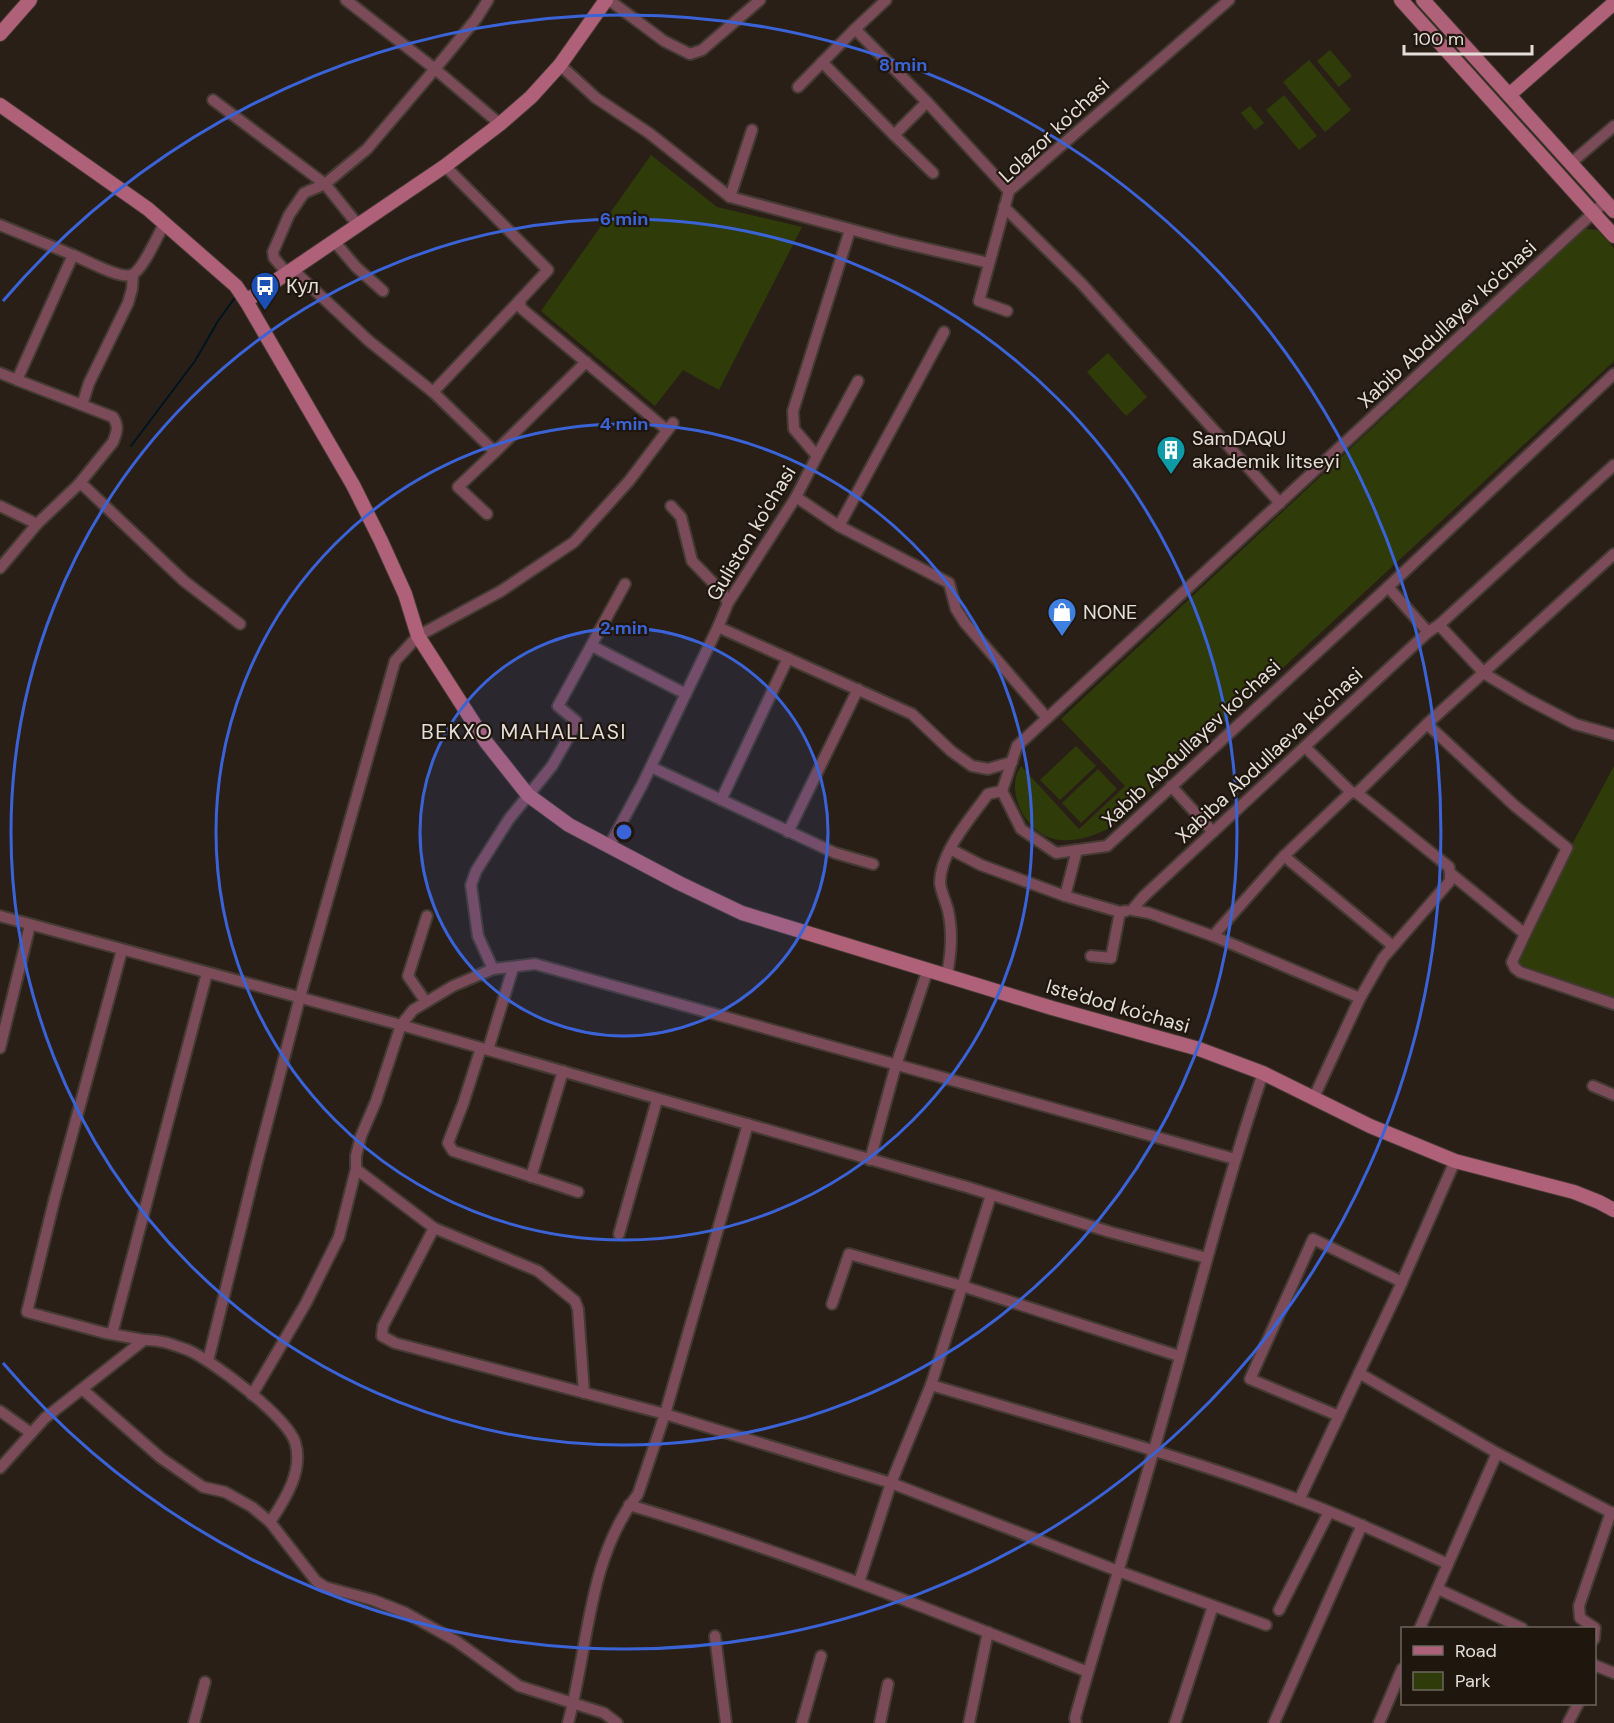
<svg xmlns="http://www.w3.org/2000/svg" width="1614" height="1723" viewBox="0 0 1614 1723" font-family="'DM Sans',sans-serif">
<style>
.green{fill:#2f3c09}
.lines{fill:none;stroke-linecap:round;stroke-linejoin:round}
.stream{stroke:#00141f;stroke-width:2}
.street-casing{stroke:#433a32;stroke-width:14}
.secondary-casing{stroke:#433a32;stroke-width:16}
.street{stroke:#7c4b5a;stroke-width:10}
.secondary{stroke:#af6179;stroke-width:14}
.ring{fill:none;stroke:#3b63d8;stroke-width:3}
.labels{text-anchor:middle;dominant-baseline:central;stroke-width:4.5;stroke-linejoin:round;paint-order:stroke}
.street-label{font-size:20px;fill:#e4ddd8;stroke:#1f160e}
.poi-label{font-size:20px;fill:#e4ddd8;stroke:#1f160e;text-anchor:start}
.neighbourhood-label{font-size:21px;letter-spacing:1.5px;fill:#e4ddd8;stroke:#1f160e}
.centre{fill:#3b63d8;stroke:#1f160e;stroke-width:3}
.ring-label{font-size:18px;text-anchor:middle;font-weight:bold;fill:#3b63d8;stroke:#1f160e;stroke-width:4.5;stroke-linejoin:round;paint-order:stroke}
</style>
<rect width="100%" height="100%" fill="#291f17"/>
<g class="green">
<polygon points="1330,50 1352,76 1339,87 1317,61"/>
<polygon points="1309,60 1351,110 1325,132 1283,82"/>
<polygon points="1284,95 1317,136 1299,150 1266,110"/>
<polygon points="1250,106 1264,123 1255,130 1241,113"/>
<polygon points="651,155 717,207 802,227 719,390 683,370 655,406 541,311"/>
<path d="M1585 229 1598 230 1614 248V361L1110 828C1093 836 1080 841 1060 840 1028 838 1003 792 1021 766L1079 829 1125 786 1061 719Z"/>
<polygon points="1108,353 1147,397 1126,416 1087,372"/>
<polygon points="1076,746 1096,766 1060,800 1040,780"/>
<polygon points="1614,766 1614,1004 1520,964 1517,958 1545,895"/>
<polygon points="1098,769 1117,789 1081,823 1062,803"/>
</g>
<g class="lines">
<polyline class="stream" points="131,446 195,361 218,321 236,296"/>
<g class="street-casing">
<g id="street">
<polyline points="346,0 435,69 367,149 325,184 358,225"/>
<polyline points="488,0 476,19 435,69 500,124"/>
<polyline points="609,0 664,41 690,54 702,50 760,0"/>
<polyline points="855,29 886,0"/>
<polyline points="822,62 894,135 927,102"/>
<polyline points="560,65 596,98 649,133 730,197 898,242 989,263"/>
<polyline points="798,87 855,29 927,102 1009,191"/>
<polyline points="213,100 325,184 304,193 289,215 273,252 274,258 287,273"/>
<polyline points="894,135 933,173"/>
<polyline points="1571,163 1614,126"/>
<polyline points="445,166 548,270 520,300 521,308 667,430"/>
<polyline points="730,197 752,130"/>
<polyline points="1606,201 1017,746 1002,791 1021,829 1056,853 1107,846 1388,587 1614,374"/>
<polyline points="1004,207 1081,283 1280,503"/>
<polyline points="0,225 73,255"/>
<polyline points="334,241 356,267 383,291"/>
<polyline points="292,269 369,341 433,392 495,452 586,362"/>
<polyline points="1007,311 979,301 1009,191 1229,0"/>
<path d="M0 373 17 380 73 255C86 260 119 279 131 275 142 272 158 235 164 224"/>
<polyline points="433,392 520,300"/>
<polyline points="82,405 89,383 128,303 132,289 133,275"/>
<polyline points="817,456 858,381"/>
<polyline points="79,484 85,487 184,581 240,624"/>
<polyline points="796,497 839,526 949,583 956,609 965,623 1047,718"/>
<polyline points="0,506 37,524"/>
<polyline points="671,506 681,517 692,561 723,593 728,603"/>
<polyline points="487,514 458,487 495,452"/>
<polyline points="839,526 944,332"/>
<path d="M0 568 37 524 79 484 113 442C117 432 119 426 113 417L17 380"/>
<polyline points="1388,587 1428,632"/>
<polyline points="1439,625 1485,674 1527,699 1575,724 1614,735"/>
<polyline points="718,627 912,714 951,751 972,766 988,769 1012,762"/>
<polyline points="592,646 686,694"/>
<polyline points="1305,747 1351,792"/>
<polyline points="651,767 835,853 873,864"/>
<polyline points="1171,786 1213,832"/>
<polyline points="1357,793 1449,867 1450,873 1525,934 1567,848 1515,806 1427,724"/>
<polyline points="721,800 788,658"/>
<polyline points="788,832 858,689"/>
<polyline points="609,846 642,785 718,627 728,603 796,497 817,456 794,429 793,411 850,230"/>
<polyline points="950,849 981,865 1065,896"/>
<polyline points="1077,850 1065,896 1120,912"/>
<polyline points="1284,856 1393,946"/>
<polyline points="0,916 401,1025 967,1187 1110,1232 1207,1258"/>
<polyline points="1525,934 1512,962 1515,968 1520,972 1614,1004"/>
<polyline points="1213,936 1284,856 1351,792 1357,793 1427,724 1614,554"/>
<polyline points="122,950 54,1201 27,1312 105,1333 144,1340"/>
<polyline points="1091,956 1111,958 1120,912 1126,911"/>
<polyline points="493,969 478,936 471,885 476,871 509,819 552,766 575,726 576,721 558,706 625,584"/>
<path d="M947 975C951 953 953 933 948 910 946 902 941 892 940 883 940 852 971 818 988 794L1002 791"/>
<polyline points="1360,998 1213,936 1149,913 1132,910 1143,897 1428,632 1439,625 1614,465"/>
<polyline points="426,1002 408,976 427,916"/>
<polyline points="0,1048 30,925"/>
<polyline points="481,1048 463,1104 448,1143 453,1151 578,1192"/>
<polyline points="488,1050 513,968"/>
<polyline points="1593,1086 1614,1095"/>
<polyline points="1314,1097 1360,998 1383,958 1450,881 1450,873"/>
<polyline points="870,1160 896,1065 928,969"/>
<polyline points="356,1169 434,1228 538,1271 575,1301 578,1309 584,1393"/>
<polyline points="531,1177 563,1071"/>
<polyline points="434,1228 383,1326 382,1336 395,1343 665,1414 891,1483 1118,1571 1266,1625"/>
<polyline points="619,1234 657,1100"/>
<polyline points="832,1304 849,1254 962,1286 1179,1356"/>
<polyline points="112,1334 207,973"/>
<polyline points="208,1361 256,1166 300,997 395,661 418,636 501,591 574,542 629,481 673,423"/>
<polyline points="1359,1373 1497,1453 1448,1564"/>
<path d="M931 1385C1055 1422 1181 1455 1302 1501 1351 1519 1400 1542 1448 1564L1420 1628"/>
<polyline points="82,1389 161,1458 203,1487 225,1492 252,1507 270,1522 316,1581 325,1587 373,1600 406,1613 456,1641 519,1686 604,1713 617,1723"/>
<polyline points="252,1395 306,1303 339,1237 356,1169 356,1156 361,1136 376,1101 401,1025 413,1010 453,986 493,969 535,964 1235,1159"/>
<polyline points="0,1411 31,1433"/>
<polyline points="1339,1416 1250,1379 1313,1239 1402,1282"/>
<polyline points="1497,1453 1614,1514"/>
<path d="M0 1468 45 1418 144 1340C159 1339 174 1345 188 1350 213 1361 286 1416 295 1442 304 1470 285 1500 270 1522"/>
<polyline points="1299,1500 1398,1291 1455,1161"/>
<path d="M629 1505C785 1551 937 1612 1088 1672"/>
<polyline points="859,1582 891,1483 931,1385 991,1195"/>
<polyline points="1438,1589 1522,1628"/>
<polyline points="1279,1610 1329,1512"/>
<polyline points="715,1636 726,1723"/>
<polyline points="1594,1639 1595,1628 1580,1618 1579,1606 1611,1512"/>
<polyline points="1594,1665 1614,1673"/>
<polyline points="194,1723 205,1682"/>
<path d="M568 1723C589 1646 587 1560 638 1494L665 1414 748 1124"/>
<polyline points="802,1723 821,1656"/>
<polyline points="880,1723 888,1684"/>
<polyline points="969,1723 988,1632"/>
<path d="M1076 1723 1075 1718C1100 1629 1128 1541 1153 1453 1190 1326 1221 1198 1263 1073"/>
<polyline points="1175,1723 1213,1606"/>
<polyline points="1274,1723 1362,1525"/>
<polyline points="1379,1723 1402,1669"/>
<polyline points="1568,1723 1578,1704"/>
</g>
</g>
<g class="secondary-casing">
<g id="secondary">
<polyline points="1401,0 1614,236"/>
<polyline points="1423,0 1614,211"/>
<polyline points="0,34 30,0"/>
<polyline points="1509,95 1614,3"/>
<polyline points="0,105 148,209 236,286 246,301 353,485 381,541 405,594 418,636 486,742 528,795 569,825 679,883 742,913 1052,1008 1199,1049 1263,1073 1370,1126 1455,1161 1574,1192 1599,1202 1614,1210"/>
<polyline points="246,301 445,166 500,124 531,97 560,65 606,0"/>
</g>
</g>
<use href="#street" class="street"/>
<use href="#secondary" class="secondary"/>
</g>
<circle cx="624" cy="832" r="204" fill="#3b63d8" fill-opacity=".12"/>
<g class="ring">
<circle cx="624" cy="832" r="204"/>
<circle cx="624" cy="832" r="408"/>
<circle cx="624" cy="832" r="613"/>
<path d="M3 301A817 817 0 1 1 3 1363"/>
</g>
<defs>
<g id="bus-pin" transform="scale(1.5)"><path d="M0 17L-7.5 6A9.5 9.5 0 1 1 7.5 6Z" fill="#1a4fb4" stroke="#1f160e"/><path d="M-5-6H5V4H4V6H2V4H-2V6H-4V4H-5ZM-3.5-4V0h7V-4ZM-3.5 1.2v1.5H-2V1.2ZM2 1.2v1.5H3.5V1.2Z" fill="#fff"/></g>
<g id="building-pin" transform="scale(1.5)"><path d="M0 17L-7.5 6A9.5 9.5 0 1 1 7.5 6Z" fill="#0f9aa8" stroke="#1f160e"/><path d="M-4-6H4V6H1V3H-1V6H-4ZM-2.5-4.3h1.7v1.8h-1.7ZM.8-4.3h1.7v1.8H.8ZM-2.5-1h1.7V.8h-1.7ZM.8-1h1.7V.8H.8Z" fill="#fff"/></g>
<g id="shop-pin" transform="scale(1.5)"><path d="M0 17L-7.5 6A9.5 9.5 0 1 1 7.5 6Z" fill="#3f7fe0" stroke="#1f160e"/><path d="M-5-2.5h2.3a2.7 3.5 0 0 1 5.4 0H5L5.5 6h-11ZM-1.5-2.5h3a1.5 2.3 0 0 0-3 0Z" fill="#fff"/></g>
</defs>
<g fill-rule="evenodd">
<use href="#bus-pin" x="265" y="286"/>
<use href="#building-pin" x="1171" y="450"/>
<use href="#shop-pin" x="1062" y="612"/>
</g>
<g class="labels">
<g class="street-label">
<text transform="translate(1054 130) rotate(-43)">Lolazor ko'chasi</text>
<text transform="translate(1447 324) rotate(-43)">Xabib Abdullayev ko'chasi</text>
<text transform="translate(751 533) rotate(-59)">Guliston ko'chasi</text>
<text transform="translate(1191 743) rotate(-43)">Xabib Abdullayev ko'chasi</text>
<text transform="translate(1269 755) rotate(-43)">Xabiba Abdullaeva ko'chasi</text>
<text transform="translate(1118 1006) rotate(16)">Iste'dod ko'chasi</text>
</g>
<g class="poi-label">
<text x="286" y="286">Кул</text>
<text x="1192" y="438">SamDAQU<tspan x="1192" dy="23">akademik litseyi</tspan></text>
<text x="1083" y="612">NONE</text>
</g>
<g class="neighbourhood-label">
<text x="524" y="732">BEKXO MAHALLASI</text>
</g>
</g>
<circle cx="624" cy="832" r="9" class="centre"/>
<g class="ring-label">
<text x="903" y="71">8 min</text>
<text x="624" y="225">6 min</text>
<text x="624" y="430">4 min</text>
<text x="624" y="634">2 min</text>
</g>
<rect x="1401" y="1627" width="195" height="78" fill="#1f160e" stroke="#6e665f" stroke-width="1.5"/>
<rect x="1413" y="1646" width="30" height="9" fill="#af6179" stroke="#6e665f" stroke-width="1.5"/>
<text x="1455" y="1657" font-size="18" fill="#e4ddd8">Road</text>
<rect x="1413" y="1672" width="30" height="18" fill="#2f3c09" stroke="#6e665f" stroke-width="1.5"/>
<text x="1455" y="1687" font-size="18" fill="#e4ddd8">Park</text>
<path d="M1404 45v9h128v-9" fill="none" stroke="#e4ddd8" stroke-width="3"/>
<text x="1413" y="45" font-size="18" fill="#e4ddd8" stroke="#1f160e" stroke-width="4.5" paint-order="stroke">100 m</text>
</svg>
